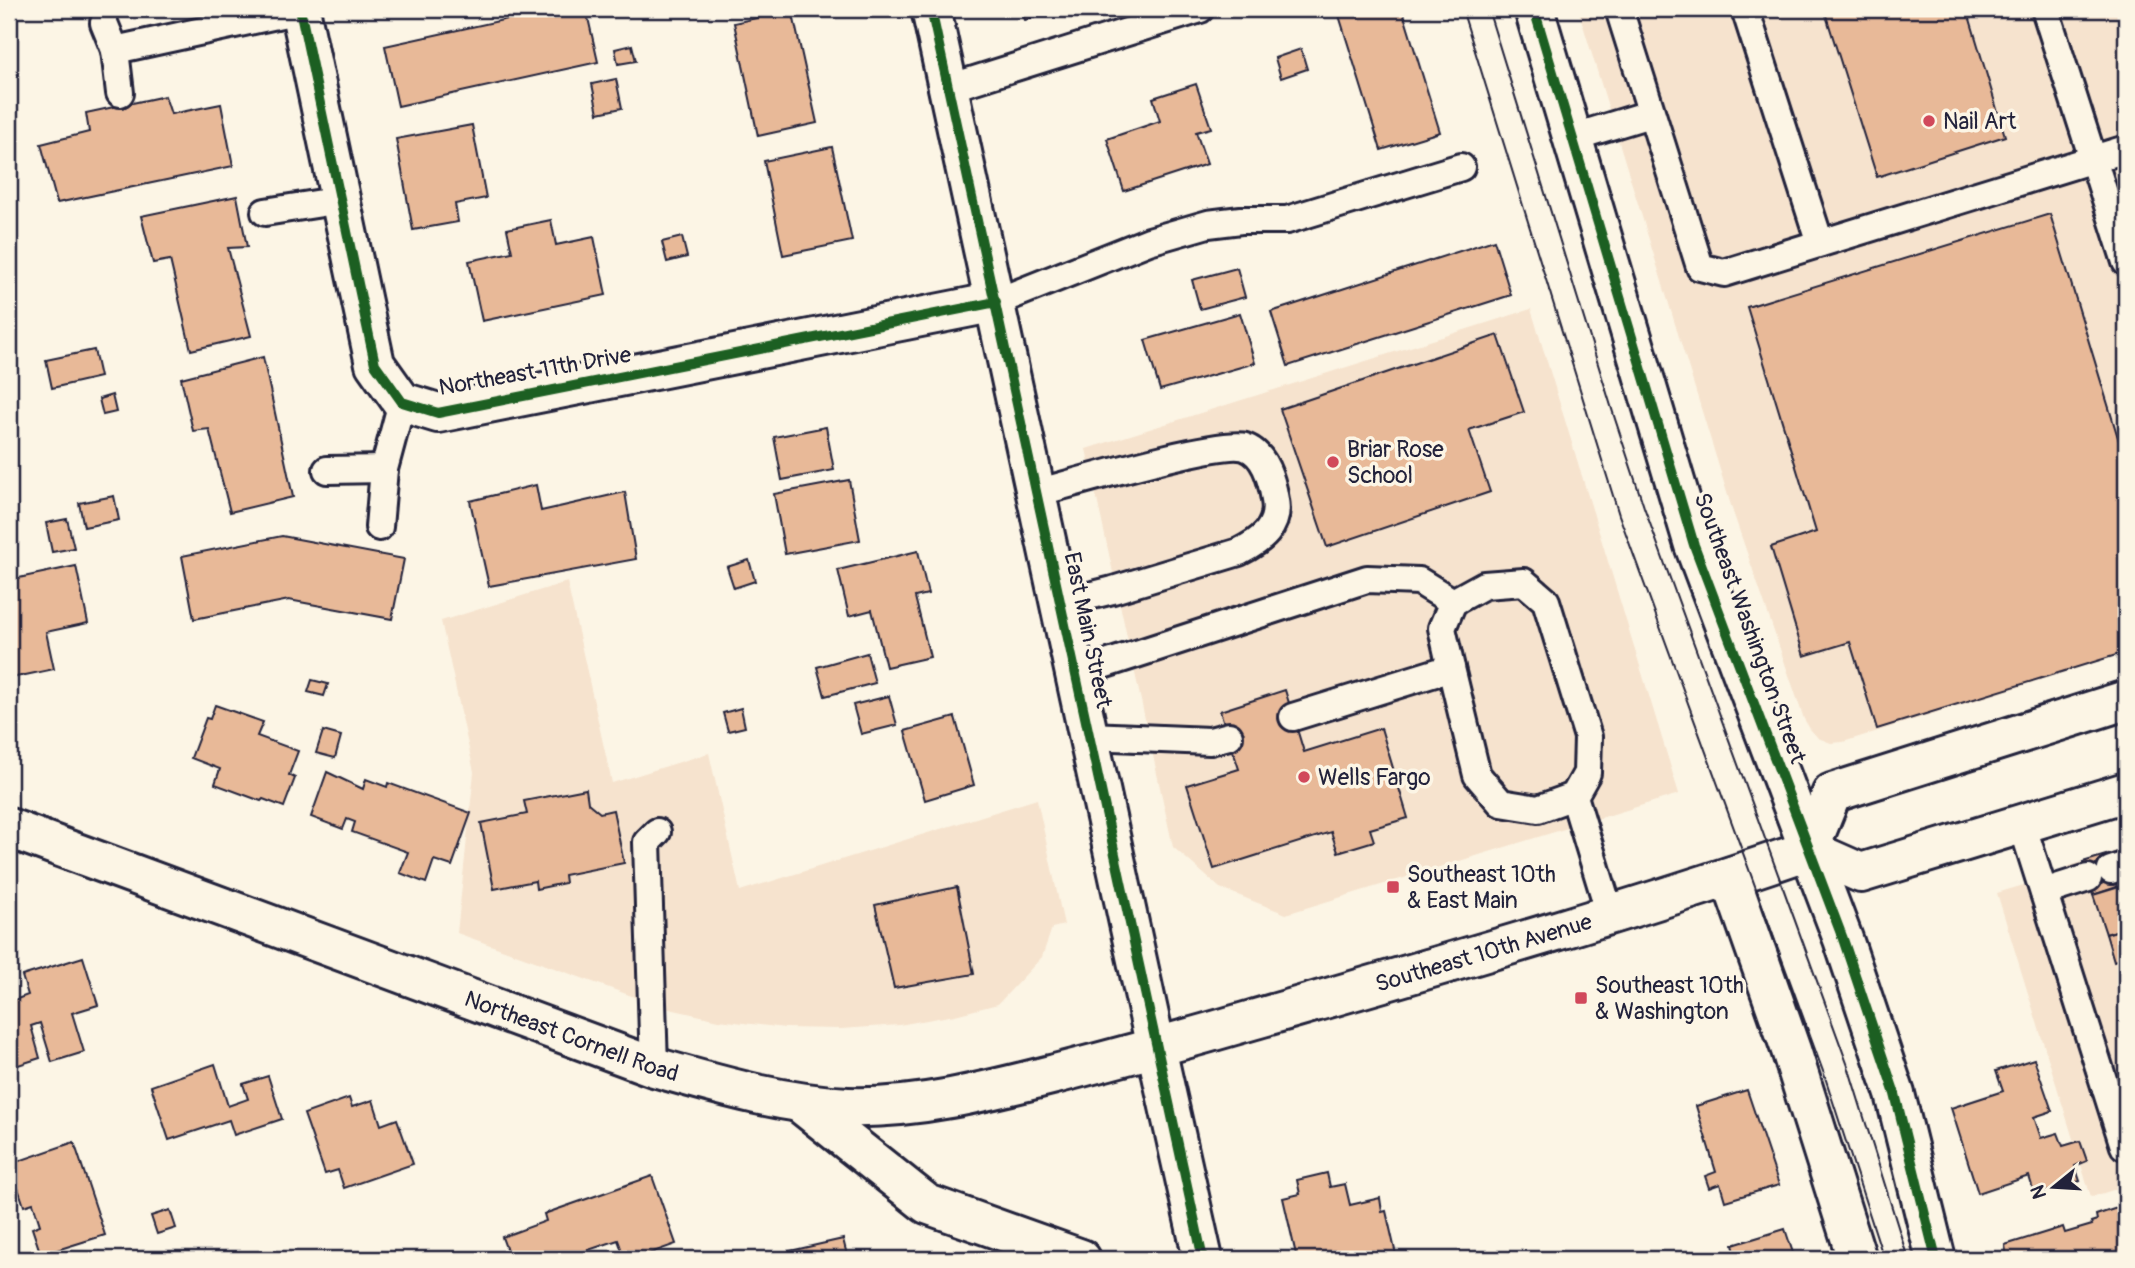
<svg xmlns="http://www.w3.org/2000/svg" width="2135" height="1268" viewBox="0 0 2135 1268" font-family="Pangolin,sans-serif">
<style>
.built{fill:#f6e3ce}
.building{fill:#e8b998;stroke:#22223b;stroke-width:2}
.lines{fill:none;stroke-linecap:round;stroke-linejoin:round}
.service-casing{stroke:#22223b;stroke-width:32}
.minor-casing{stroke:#22223b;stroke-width:44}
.tertiary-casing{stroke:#22223b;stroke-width:44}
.secondary-casing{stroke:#22223b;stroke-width:44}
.trunk-casing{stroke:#22223b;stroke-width:44}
.service{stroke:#fcf5e5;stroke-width:26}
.minor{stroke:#fcf5e5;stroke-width:38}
.tertiary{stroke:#fcf5e5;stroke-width:38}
.secondary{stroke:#fcf5e5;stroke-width:38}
.trunk{stroke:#fcf5e5;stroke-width:38}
.tram{stroke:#22223b;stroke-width:2}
.cycleway-casing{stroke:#fcf5e5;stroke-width:15}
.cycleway{stroke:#1b5e20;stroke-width:10}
.poi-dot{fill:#d1495b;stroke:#fcf5e5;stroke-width:2.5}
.labels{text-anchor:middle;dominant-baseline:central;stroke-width:7;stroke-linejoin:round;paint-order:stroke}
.poi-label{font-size:23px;fill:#22223b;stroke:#fcf5e5;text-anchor:start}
.street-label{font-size:23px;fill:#22223b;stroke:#fcf5e5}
</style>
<rect width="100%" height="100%" fill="#fcf5e5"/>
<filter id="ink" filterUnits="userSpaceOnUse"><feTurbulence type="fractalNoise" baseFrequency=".0143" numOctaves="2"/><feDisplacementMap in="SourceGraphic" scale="14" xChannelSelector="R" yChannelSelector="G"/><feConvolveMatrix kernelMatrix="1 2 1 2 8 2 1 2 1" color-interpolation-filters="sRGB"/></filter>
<g filter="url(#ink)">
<g class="built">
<polygon points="1578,9 2126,9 2126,653 1843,742 1831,743 1818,738 1810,729 1804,719 1733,512"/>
<polygon points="1531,309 1679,794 1286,914 1220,888 1173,847 1086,449"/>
<polygon points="567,582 612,783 709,753 740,891 1037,799 1064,925 1052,928 1042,957 998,1004 955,1015 899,1025 841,1029 785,1028 719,1020 665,1008 457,933 474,772 441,621"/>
<polygon points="2126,848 2126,1186 2091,1197 1997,893 2050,877 2069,866"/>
</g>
<g class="building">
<polygon points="553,9 586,9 598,62 398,106 385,46"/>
<polygon points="1021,9 1060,9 1025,20"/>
<polygon points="1337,9 1402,9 1440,132 1381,150"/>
<polygon points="1824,9 1967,9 2005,136 1877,177"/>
<polygon points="792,10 817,123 758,136 734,23"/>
<polygon points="632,45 636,61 618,64 615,49"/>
<polygon points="1301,49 1307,69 1281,78 1275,58"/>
<polygon points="616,79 622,108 598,113 592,84"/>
<polygon points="1196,84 1211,128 1196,132 1207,164 1124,191 1107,139 1160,121 1153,98"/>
<polygon points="165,96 171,114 221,104 233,166 57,203 41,144 89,132 86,113"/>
<polygon points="472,125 486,198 455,204 458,222 413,230 396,139"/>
<polygon points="832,147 852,241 783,255 764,161"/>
<polygon points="237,196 247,247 228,248 251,336 191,350 170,260 153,263 141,216"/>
<polygon points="2050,214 2126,464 2126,652 1877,729 1850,642 1804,656 1771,547 1816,532 1747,307"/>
<polygon points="551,220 556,245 594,237 606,295 482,321 469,261 512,252 507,229"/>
<polygon points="682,237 687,257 667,262 662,242"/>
<polygon points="1494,240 1511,295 1288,366 1271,312"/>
<polygon points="1237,268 1245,297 1200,309 1192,280"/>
<polygon points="1240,313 1255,363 1160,390 1145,340"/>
<polygon points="1498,335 1524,412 1469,430 1490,492 1327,547 1280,409"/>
<polygon points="94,350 100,377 52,388 46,360"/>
<polygon points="263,357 293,497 230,512 209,429 193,431 181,378"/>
<polygon points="112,395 116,412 103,415 99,399"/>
<polygon points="826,427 834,470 782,480 774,437"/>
<polygon points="849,480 860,540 785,554 774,494"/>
<polygon points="536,485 541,511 625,492 636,559 489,586 470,501"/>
<polygon points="114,496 119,520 84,527 79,503"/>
<polygon points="67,519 74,548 52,552 46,523"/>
<polygon points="282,536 404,559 392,619 289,600 194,619 182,556"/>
<polygon points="918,551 928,594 915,597 930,657 886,667 872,610 849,616 838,570"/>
<polygon points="749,560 755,581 734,588 727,567"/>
<polygon points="76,566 88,623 46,632 54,669 11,678 12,682 9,682 9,580"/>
<polygon points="867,653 875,683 825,696 817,667"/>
<polygon points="312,680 328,684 324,696 308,692"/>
<polygon points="1285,690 1304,752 1381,728 1408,818 1370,829 1374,841 1338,852 1331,832 1214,869 1187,785 1239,769 1220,711"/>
<polygon points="889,696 897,725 861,734 853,705"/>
<polygon points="215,705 263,722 257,736 298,751 289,775 295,778 284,807 263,799 261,801 215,784 220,769 191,758 206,718 210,719"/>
<polygon points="741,708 745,727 728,731 723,713"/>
<polygon points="955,717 974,785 925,800 905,731"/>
<polygon points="323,731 341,736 335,758 316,753"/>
<polygon points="327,772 363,789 366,779 387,787 388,783 471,813 452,866 434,860 426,883 400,873 408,852 352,832 355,822 347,819 343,829 311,817"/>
<polygon points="586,789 588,803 600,813 613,810 624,863 564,875 565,883 536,889 535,881 494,889 481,823 527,814 524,801"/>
<polygon points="2106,855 2117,887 2093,895 2083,862"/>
<polygon points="2126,885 2126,928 2106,934 2093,895"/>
<polygon points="957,887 974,974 894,988 875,905"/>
<polygon points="2126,928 2126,957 2114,961 2106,934"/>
<polygon points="83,957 98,1005 72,1013 84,1052 52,1062 40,1023 31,1026 40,1058 9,1068 9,1002 28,995 22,976"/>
<polygon points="2034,1059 2052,1111 2034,1117 2041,1138 2058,1133 2063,1146 2080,1141 2087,1161 2075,1166 2080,1181 2035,1196 2029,1176 1978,1193 1951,1108 2003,1091 1996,1071"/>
<polygon points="215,1064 228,1106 248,1099 243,1084 268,1076 282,1119 234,1135 229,1120 169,1140 151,1086"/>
<polygon points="1747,1090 1779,1185 1725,1201 1720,1184 1709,1188 1705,1176 1716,1172 1696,1106"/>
<polygon points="349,1098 352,1107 373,1100 381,1125 397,1119 413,1164 344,1188 338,1170 325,1174 304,1114"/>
<polygon points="74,1142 105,1235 41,1255 32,1228 40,1225 33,1203 24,1206 10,1164"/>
<polygon points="1327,1173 1330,1187 1345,1184 1350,1205 1380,1198 1382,1212 1386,1211 1397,1259 1297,1259 1283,1198 1300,1194 1297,1180"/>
<polygon points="652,1176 676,1244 634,1259 625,1259 618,1240 562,1259 510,1259 502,1237 546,1221 544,1214"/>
<polygon points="2123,1206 2126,1218 2126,1259 2007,1259 2005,1245 2063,1227 2065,1233 2092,1225 2091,1222 2097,1220 2096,1215"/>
<polygon points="170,1210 176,1228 157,1234 151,1216"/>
<polygon points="1785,1229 1795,1259 1737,1259 1733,1245"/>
<polygon points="843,1239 848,1259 755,1259"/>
</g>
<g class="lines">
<g class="service-casing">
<g id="service">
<polyline points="1619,9 1700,267 1724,273 2126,149"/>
<polyline points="1745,9 1820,243"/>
<polyline points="2045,9 2126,262"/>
<polyline points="104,23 115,50 304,9"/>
<polyline points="115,50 120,93"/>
<polyline points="949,88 1200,9"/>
<polyline points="1574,137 1650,114"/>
<polyline points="265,212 341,200"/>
<polyline points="996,302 1149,241 1208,224 1241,220 1287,220 1461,167"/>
<polyline points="327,470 384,469"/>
<path d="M1036 493C1070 484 1221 439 1245 447 1265 454 1272 481 1275 500 1280 527 1261 541 1239 552L1113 590 1061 603"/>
<polyline points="379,527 384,469 402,402"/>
<polyline points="1075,674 1367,579 1419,581 1453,602"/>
<polyline points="1293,717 1451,668"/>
<polyline points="1089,736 1210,741 1229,736"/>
<polyline points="1574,796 1538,809 1501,803 1477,775 1451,668 1442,628 1453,602 1484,585 1524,582 1546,601 1588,737 1587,773 1574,796 1610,914"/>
<polyline points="2022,824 2124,1146 2126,1146"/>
<polyline points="2111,870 2126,865"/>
<polyline points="2044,892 2088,878"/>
<polyline points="654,1067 647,842 657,832"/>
</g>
</g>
<g class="minor-casing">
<g id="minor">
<polyline points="300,9 375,364 402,402 438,413 996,302"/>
<polyline points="1534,9 1694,545 1843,939 1895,1094 1936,1259"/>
<polyline points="1730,877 1791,1050 1857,1259"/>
</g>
</g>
<g class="tertiary-casing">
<polyline id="tertiary" points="1156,1048 1203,1259"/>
</g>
<g class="secondary-casing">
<polyline id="secondary" points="931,9 1156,1048"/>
</g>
<g class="trunk-casing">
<g id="trunk">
<path id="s1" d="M9 828 654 1067C718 1085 782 1104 848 1107 918 1109 988 1091 1055 1074 1121 1057 1187 1039 1252 1020 1439 966 1625 913 1809 850L1861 873 2126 792"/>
<polyline points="1809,850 1832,793 2126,700"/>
<polyline points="800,1103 927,1204 1081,1259"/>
</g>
</g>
<use href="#service" class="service"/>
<use href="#minor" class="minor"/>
<use href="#tertiary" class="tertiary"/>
<use href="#secondary" class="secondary"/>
<use href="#trunk" class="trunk"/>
<g class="tram">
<polyline points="1462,9 1619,515 1824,1074 1884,1259"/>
<polyline points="1488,9 1615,419 1644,507 1848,1066 1908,1259"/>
</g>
<g class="cycleway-casing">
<g id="cycleway">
<polyline points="300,9 375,364 402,402 438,413 996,302"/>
<polyline points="931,9 1203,1259"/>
<polyline points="1534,9 1694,545 1843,939 1895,1094 1936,1259"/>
</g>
</g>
<use href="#cycleway" class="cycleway"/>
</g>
</g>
<g class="poi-dot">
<circle cx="1929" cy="121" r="7"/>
<circle cx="1333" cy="462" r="7"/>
<circle cx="1304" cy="777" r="7"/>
<rect x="1386" y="880" width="14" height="14" rx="3.5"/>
<rect x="1574" y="991" width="14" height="14" rx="3.5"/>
</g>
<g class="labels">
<g class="poi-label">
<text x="1943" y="121">Nail Art</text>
<text x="1347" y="449">Briar Rose<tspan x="1347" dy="26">School</tspan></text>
<text x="1318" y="777">Wells Fargo</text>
<text x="1407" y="874">Southeast 10th<tspan x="1407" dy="26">&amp; East Main</tspan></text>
<text x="1595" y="985">Southeast 10th<tspan x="1595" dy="26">&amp; Washington</tspan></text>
</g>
<g class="street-label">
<text transform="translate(535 371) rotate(-10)">Northeast 11th Drive</text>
<text transform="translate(1750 628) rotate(70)">Southeast Washington Street</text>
<text transform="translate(1088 630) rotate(78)">East Main Street</text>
<text stroke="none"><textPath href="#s1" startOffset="1542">Southeast 10th Avenue</textPath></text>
<text stroke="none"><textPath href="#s1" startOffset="600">Northeast Cornell Road</textPath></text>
</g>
</g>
<rect width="2135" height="1268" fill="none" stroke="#fcf5e5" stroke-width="35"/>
<rect x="18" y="18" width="2100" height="1233" fill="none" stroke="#22223b" stroke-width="2.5" filter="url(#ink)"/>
<g transform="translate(2054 1187) rotate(252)" stroke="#fcf5e5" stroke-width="5" paint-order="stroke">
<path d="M0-5L12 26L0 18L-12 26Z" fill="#22223b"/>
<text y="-10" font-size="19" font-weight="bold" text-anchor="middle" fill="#22223b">N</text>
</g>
</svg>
